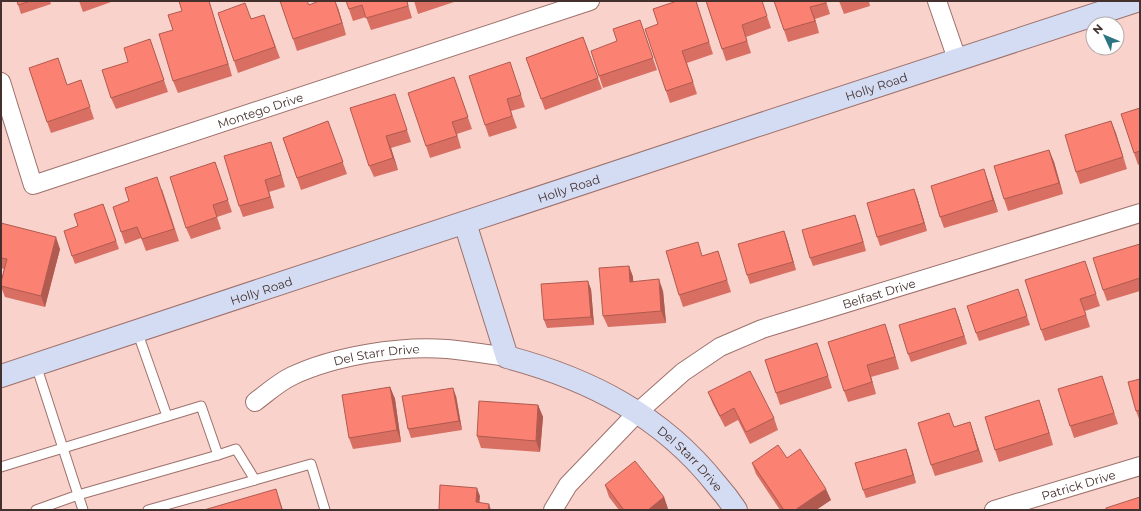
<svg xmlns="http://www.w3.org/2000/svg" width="1141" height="511" viewBox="0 0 1141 511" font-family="Montserrat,sans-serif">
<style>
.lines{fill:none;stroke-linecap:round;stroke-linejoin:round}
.lane-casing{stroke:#9d716b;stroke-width:11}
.street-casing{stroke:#9d716b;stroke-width:20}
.secondary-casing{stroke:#9d716b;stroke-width:24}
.lane{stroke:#fff;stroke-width:9}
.street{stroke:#fff;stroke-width:18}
.secondary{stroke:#d4dcf3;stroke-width:22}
.wall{fill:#d86f62}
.shaded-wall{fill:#b05a50}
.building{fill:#fb8172;stroke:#b05a50}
.labels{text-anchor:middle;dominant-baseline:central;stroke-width:3;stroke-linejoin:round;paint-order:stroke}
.street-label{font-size:12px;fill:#44312e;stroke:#fefefe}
</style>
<rect width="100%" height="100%" fill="#fad2cc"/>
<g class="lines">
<g class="lane-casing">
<g id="lane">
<polyline points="137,331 167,416"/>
<polyline points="36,365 83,510"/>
<polyline points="1,467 201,406 218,455 236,449 255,480 148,510"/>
<polyline points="255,480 311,464 325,510"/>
<polyline points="36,510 78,495 218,455"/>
</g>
</g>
<g class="street-casing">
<g id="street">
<polyline points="937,1 957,59"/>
<path id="s1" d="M1 82 33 185 590 1"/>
<path id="s2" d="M255 402C267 393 279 382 292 376 334 356 401 345 447 349 467 351 487 354 507 357"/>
<path id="s3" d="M553 510 568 485 638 412 683 372 720 347 762 329 1140 213"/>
<path id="s4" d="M994 510 1140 466"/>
</g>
</g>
<g class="secondary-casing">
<g id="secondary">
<path id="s5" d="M465 223 507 357C590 379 662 416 716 484 723 492 730 501 736 510"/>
<path id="s6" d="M1 376C380 252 757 124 1136 1"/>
</g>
</g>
<use href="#lane" class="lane"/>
<use href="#street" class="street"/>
<use href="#secondary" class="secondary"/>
</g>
<g class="wall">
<polygon points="17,1 50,1 51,4 21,14"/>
<polygon points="79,1 114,1 83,12"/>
<polygon points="209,1 232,76 178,93 173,81 173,30 182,11"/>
<polygon points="346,1 407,1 412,18 371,30 366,17 353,21"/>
<polygon points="414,1 457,1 418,14"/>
<polygon points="696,1 713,54 687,63 697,94 670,103 666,91 658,24"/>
<polygon points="706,1 762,1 771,28 746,37 751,53 726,61"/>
<polygon points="774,1 826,1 830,14 815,19 819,33 788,42"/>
<polygon points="839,1 869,1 870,6 844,14"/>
<polygon points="309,4 338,8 346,35 297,51 293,39"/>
<polygon points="264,15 280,58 238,73 234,61 251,19"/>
<polygon points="644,32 657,70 603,88 599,76 617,41"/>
<polygon points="583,37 602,89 545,110 526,58"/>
<polygon points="150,39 168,92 116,109 111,98"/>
<polygon points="510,62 525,107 511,111 517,128 489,137 485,125"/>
<polygon points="454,77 472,129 457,134 461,148 430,158 426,146"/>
<polygon points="81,80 94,119 51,133 47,122 67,85"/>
<polygon points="399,106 411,142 391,148 398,170 374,177 369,166"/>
<polygon points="1140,108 1140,164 1138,165 1134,153"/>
<polygon points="328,121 347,174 301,190 283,138"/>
<polygon points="1111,121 1127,169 1080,184 1076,172"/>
<polygon points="1049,150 1054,162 1063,194 1008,211 1004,199"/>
<polygon points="275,154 285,187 269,192 274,208 243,217 239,206"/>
<polygon points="215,162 232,212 217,217 221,229 191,239 186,228"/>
<polygon points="984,169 998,212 944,228 940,217"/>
<polygon points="162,189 179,241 146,251 141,238 125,244 121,232 129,201"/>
<polygon points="917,197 927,231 880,246 877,237"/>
<polygon points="103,204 119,249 75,264 72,256 78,226"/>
<polygon points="855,215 866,251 813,266 810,258"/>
<polygon points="1,223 60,249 45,307 5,297 1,287 1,282 4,269 1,268"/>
<polygon points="784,231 796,270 750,284 747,275"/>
<polygon points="1140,244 1140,291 1107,301 1103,290"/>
<polygon points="718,251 731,292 683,307 679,295 703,256"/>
<polygon points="629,266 633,277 633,281 663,291 666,323 608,327 603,316"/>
<polygon points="1089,273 1100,306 1085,311 1090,327 1045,341 1041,330"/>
<polygon points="591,289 594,325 547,328 544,320"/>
<polygon points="1018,289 1030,325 979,341 976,333"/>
<polygon points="958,316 967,344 911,362 908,354"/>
<polygon points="889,336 899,369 871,377 876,394 848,402 844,391"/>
<polygon points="817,343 832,388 780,405 776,393"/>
<polygon points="1102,376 1118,424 1074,438 1070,426"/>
<polygon points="1140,379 1140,419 1139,419 1136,411"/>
<polygon points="390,387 395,399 401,442 353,449 349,438"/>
<polygon points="708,392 774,418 778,430 750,444 738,420 725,427 713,404"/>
<polygon points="456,396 462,430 411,438 408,429"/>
<polygon points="1039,400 1043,412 1053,445 999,462 995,450"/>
<polygon points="538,405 543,417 540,452 481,448 477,436"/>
<polygon points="970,422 983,462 935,476 931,465 954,427"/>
<polygon points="906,449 916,483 866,498 863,490"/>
<polygon points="787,458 831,500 816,510 780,510 756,474 752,463"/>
<polygon points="605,485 664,497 668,509 667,510 619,510 609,497"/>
</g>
<g class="shaded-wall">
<polygon points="209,1 232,76 228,64"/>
<polygon points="335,1 338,8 346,35 342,23"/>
<polygon points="810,7 815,19 819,33 815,21"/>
<polygon points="1111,121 1116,133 1127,169"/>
<polygon points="386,136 391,148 398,170 393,158"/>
<polygon points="271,142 275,154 285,187 281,175"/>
<polygon points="1049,150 1054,162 1063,194 1059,183"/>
<polygon points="984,169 988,181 998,212 993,200"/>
<polygon points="265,180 269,192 274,208 270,197"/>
<polygon points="914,189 917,197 927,231 924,223"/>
<polygon points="855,215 858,223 866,251 863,242"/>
<polygon points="784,231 787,239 796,270 793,262"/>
<polygon points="56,237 60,249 45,307 41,296"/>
<polygon points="629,266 633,277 634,293 630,282"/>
<polygon points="659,279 663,291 666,323 661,311"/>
<polygon points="588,281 591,289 594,325 591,317"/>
<polygon points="955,308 958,316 967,344 964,336"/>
<polygon points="885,324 889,336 899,369 895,357"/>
<polygon points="817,343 821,354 832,388"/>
<polygon points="867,365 871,377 876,394 872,382"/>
<polygon points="390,387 395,399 401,442 397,430"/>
<polygon points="453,388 456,396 462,430 459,421"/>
<polygon points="1039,400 1043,412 1053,445 1049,433"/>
<polygon points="538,405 543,417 540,452 536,441"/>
<polygon points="970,422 974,434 983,462 978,450"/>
<polygon points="906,449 909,457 916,483 913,475"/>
<polygon points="477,488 480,496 479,510 476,502"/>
<polygon points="276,489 283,510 282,510"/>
<polygon points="826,489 831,500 816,510 795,510"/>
<polygon points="664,497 668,509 667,510 648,510"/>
<polygon points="489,504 491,510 488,510"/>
</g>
<g class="building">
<polygon points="17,1 31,1 18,5"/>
<polygon points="179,1 209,1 228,64 173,81 159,34 173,30 168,15 182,11"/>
<polygon points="280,1 307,1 309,5 319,1 335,1 342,23 293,39"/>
<polygon points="346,1 407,1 408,6 366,18 362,5 349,9"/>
<polygon points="677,1 696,1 709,42 682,51 693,82 666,91 645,29 658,24 653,9"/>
<polygon points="706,1 762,1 767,16 742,25 747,41 722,49"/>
<polygon points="774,1 825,1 826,3 810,7 815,21 784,30"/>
<polygon points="245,3 251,19 264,15 275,47 234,61 218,13"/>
<polygon points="640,20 653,58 599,76 591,51 617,41 613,29"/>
<polygon points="583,37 598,78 541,99 526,58"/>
<polygon points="150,39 164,80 111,98 102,70 128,62 124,48"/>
<polygon points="58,58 67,85 81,80 90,107 47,122 29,68"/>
<polygon points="510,62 521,95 507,99 512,116 485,125 469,76"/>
<polygon points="454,77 468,117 452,122 457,136 426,146 408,93"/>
<polygon points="395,94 407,130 386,136 393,158 369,166 350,108"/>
<polygon points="1140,108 1140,151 1134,153 1121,114"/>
<polygon points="328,121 343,162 297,178 283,138"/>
<polygon points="1111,121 1123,157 1076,172 1065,135"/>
<polygon points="271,142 281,175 265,180 270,197 239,206 224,156"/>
<polygon points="1049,150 1059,183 1004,199 994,166"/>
<polygon points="215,162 228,200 213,205 217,217 186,228 170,177"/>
<polygon points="984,169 993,200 940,217 931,186"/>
<polygon points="157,177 174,229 142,239 137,227 121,232 113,207 129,201 125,188"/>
<polygon points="914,189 924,223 877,237 867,203"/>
<polygon points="103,204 116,241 72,256 64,231 78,226 74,214"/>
<polygon points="855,215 863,242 810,258 802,230"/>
<polygon points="1,223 56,237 41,296 1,286 1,282 7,259 1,258"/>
<polygon points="784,231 793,262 747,275 738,244"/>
<polygon points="698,242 702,256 718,251 727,280 679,295 666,251"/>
<polygon points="1140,244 1140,278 1103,290 1093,258"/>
<polygon points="1085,261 1096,294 1080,299 1086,315 1041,330 1025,280"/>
<polygon points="629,266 630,282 659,279 661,311 603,316 599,268"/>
<polygon points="588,281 591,317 544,320 541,284"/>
<polygon points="1018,289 1027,316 976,333 967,306"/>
<polygon points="955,308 964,336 908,354 899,325"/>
<polygon points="885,324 895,357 867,365 872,382 844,391 828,342"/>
<polygon points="817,343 828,376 776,393 765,360"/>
<polygon points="750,371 774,418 746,432 734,408 720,416 708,392"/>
<polygon points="1102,376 1114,413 1070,426 1058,389"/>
<polygon points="1140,379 1140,410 1136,411 1128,382"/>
<polygon points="390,387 397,430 349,438 342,395"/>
<polygon points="453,388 459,421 408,429 402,396"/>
<polygon points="1039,400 1049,433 995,450 985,417"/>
<polygon points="479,401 538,405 536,441 477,436"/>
<polygon points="949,413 954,427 970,422 978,450 931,465 918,423"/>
<polygon points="778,445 787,458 800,449 826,489 795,510 784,510 752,463"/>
<polygon points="906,449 913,475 863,490 855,463"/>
<polygon points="635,461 664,497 648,510 624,510 605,485"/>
<polygon points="440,485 477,488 476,502 489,504 488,510 439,510"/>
<polygon points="276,489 282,510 204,510"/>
<polygon points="1140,497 1140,510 1106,510 1106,508"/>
</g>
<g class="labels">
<g class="street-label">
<text stroke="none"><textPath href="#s6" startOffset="922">Holly Road</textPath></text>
<text stroke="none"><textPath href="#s1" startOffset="347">Montego Drive</textPath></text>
<text stroke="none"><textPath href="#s6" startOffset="598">Holly Road</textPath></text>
<text stroke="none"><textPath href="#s6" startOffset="274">Holly Road</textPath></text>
<text stroke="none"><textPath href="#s3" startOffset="403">Belfast Drive</textPath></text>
<text stroke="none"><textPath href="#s2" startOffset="133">Del Starr Drive</textPath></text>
<text stroke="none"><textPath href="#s5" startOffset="353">Del Starr Drive</textPath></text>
<text stroke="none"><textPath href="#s4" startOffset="88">Patrick Drive</textPath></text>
</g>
</g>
<rect width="1141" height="511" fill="none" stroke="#44312e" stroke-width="4"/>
<g transform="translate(1105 36) rotate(314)"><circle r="19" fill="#fefefe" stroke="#b4acab"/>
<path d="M0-3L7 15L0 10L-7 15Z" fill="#2d7580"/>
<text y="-6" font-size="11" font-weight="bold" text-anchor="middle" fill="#44312e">N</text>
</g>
</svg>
